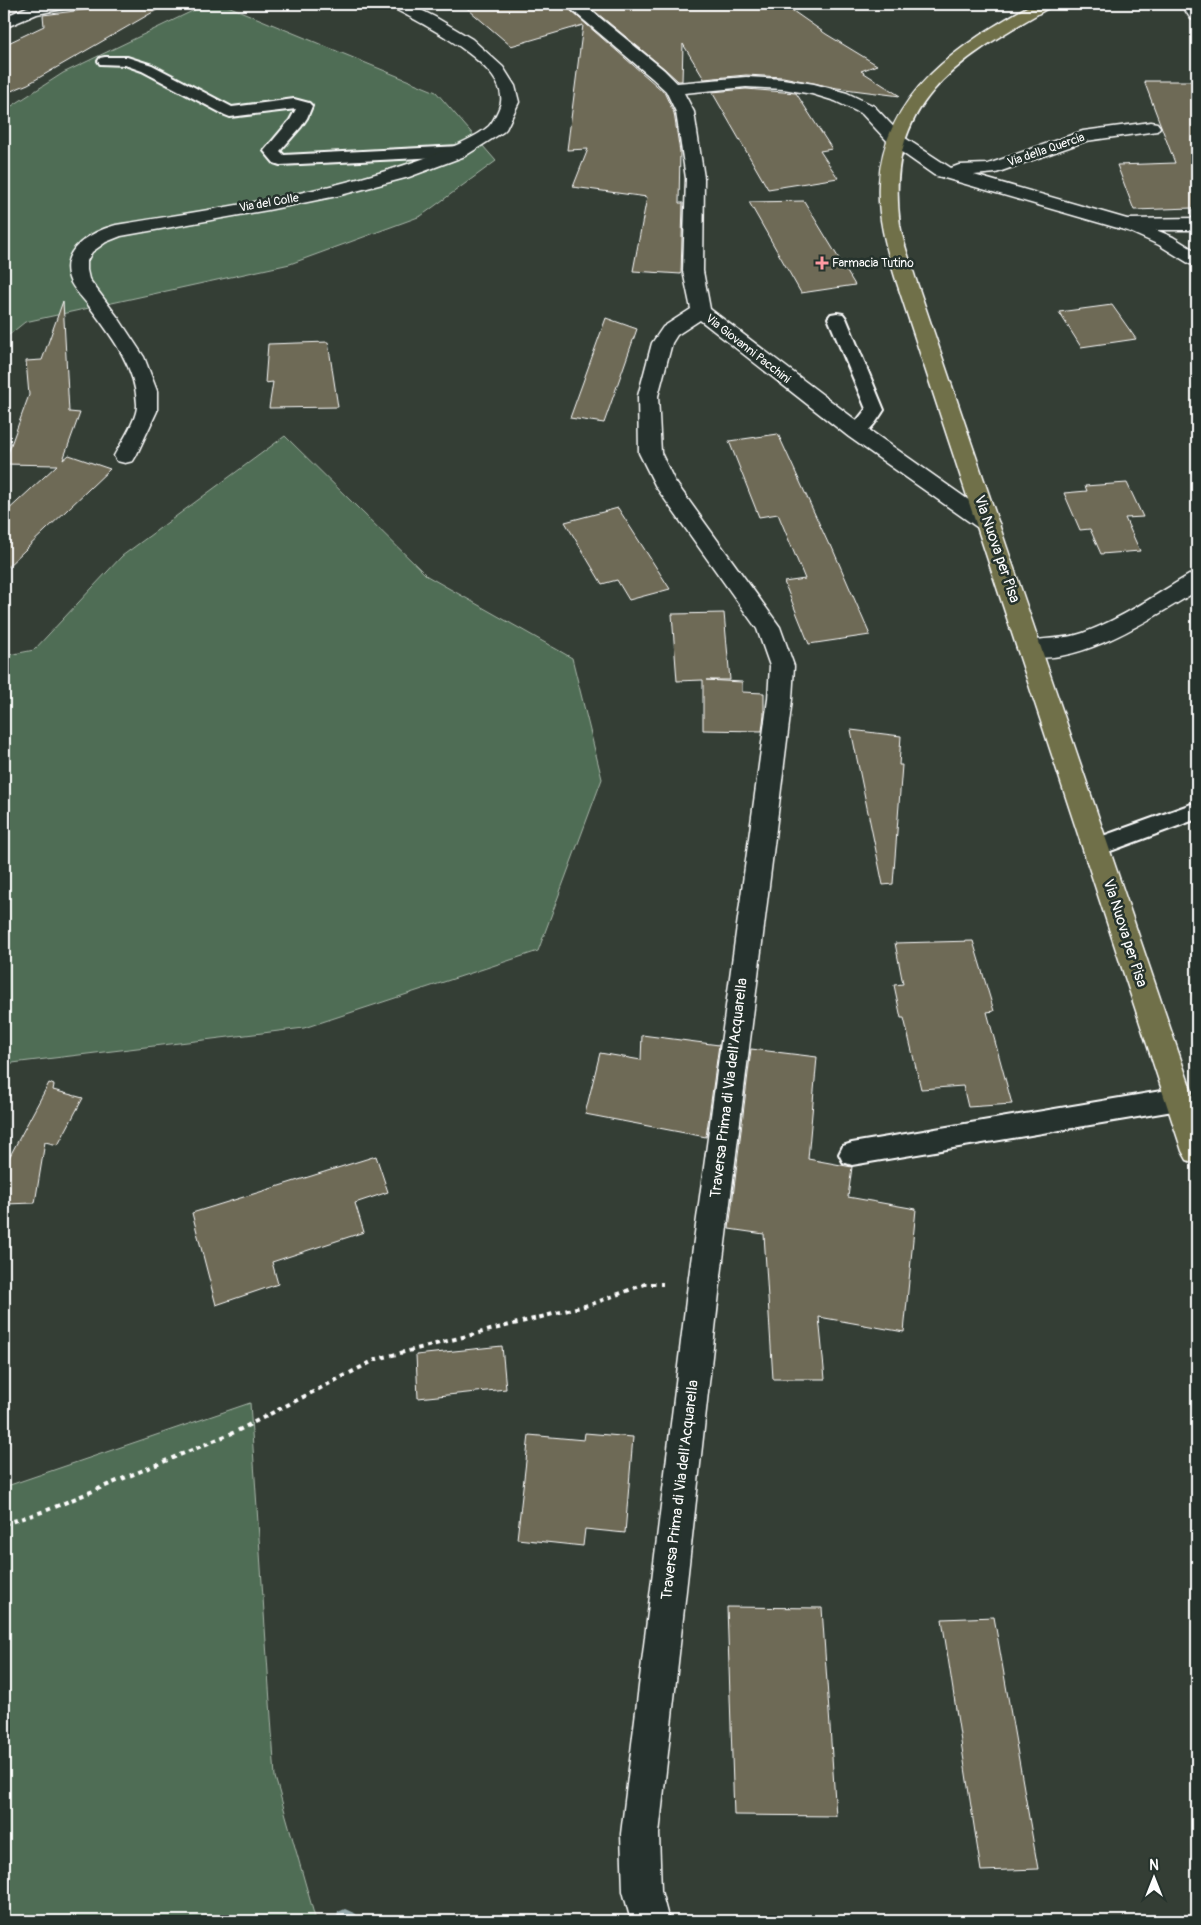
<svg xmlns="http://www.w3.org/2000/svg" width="1201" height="1925" viewBox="0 0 1201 1925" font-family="Pangolin,sans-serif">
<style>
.green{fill:#506d55;stroke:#a8b6aa}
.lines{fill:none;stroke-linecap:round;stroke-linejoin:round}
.stream{fill:#94a8ab;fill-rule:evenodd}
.building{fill:#6e6a57;stroke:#fff}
.lane-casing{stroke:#fff;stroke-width:4}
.street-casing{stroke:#fff;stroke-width:3}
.primary-casing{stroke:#fff;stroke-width:3}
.path{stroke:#fff;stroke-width:4;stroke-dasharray:4.5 4.5;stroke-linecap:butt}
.lane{fill:#26332d;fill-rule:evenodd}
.street{fill:#26332d;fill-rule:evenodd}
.primary{fill:#6f704a;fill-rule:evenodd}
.poi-dot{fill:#ff9aa2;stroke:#26332d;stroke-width:2}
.labels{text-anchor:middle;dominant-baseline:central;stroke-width:5;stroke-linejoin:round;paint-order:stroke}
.far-street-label{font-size:12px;fill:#fff;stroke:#26332d}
.far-poi-label{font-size:12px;fill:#fff;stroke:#26332d;text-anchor:start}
.street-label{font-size:15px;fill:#fff;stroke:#26332d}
</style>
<rect width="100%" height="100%" fill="#343e35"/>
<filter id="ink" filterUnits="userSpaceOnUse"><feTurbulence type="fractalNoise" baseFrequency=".02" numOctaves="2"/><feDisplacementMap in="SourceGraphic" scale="10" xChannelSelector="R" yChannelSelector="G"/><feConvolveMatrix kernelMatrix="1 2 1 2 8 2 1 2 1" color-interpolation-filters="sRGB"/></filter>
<g filter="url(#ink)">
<g class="green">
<polygon points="207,4 223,4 436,92 496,161 421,216 290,264 25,322 4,339 4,111 63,73"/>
<polygon points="285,436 427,576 572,658 602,779 538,951 304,1028 4,1064 4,656 34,650 122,556"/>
<polygon points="250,1403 275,1777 316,1921 4,1921 4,1487"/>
</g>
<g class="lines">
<polygon class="stream" points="345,1909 356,1914 359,1921 336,1921 338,1912"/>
</g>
<g class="building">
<polygon points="130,4 167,4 28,84 4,94 4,45 44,26 43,15"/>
<polygon points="462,4 563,4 664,92 674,113 680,152 679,203 683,203 681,274 633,271 647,197 573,187 588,149 567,150 583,25 511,46"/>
<polygon points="586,4 783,4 826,34 877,65 861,71 900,96 837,88 783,77 746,75 704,79 683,44 682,81 678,81 665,69"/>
<polygon points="1144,81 1197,81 1197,213 1194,214 1192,208 1134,210 1117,165 1175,163"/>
<polygon points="746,89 796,93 832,149 820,151 838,178 768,189 712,92"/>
<polygon points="804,201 855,285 801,293 749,202"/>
<polygon points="63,301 69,412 80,413 63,460 69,455 110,469 4,570 4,514 57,465 4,464 29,395 26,361 42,360"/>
<polygon points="1112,305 1136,339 1081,347 1059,312"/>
<polygon points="606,318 637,329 604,423 570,418"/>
<polygon points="328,342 338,407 269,408 273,382 265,383 268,344"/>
<polygon points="778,434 829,545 831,545 870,635 809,644 784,582 805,579 778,514 759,517 729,441"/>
<polygon points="1127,483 1143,517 1125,518 1140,551 1101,554 1090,529 1080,530 1064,493 1087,491 1085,486"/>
<polygon points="618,508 670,589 629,600 617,580 602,584 565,522"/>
<polygon points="724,613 730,680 706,680 742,682 742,692 764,693 764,714 762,731 703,730 703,680 677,681 672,614"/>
<polygon points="851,730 901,736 899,765 902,765 893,884 883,885"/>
<polygon points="973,941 994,1011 987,1012 1012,1104 968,1107 963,1086 921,1089 904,1018 901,1018 894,985 903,984 895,943"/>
<polygon points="642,1035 719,1045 706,1137 585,1114 600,1053 641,1060"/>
<polygon points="751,1049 817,1057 808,1159 852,1167 848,1197 916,1209 904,1332 819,1317 825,1379 773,1379 764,1234 729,1229"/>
<polygon points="49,1083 54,1085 53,1090 83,1098 58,1145 45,1142 35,1203 4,1204 4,1167"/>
<polygon points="376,1156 388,1192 355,1203 364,1232 272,1262 278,1284 216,1305 192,1213"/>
<polygon points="502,1346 506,1389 418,1398 416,1355"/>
<polygon points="585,1433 633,1437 625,1533 585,1529 583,1546 517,1539 529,1435 584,1440"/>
<polygon points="727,1607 822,1608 836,1816 734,1815"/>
<polygon points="994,1617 1038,1869 981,1871 942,1619"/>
</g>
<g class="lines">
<g class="lane-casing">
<g id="lane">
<polygon points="105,57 127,57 152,65 232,107 294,99 309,103 312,106 307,118 301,127 280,151 284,155 460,146 466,148 468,151 466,154 460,156 280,165 274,163 264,151 290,120 296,109 230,117 225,115 142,71 125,65 100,64 98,61 100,58"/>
<path d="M837 313 843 314 846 318 884 410C876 422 866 440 850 436L848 432 866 409 828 318 831 314Z"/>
<polygon points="1197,802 1197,819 1097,856 1089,853 1086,847 1089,841"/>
<polygon points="1179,1088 1188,1091 1192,1099 1188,1107 1179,1110 852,1165 843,1162 839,1154 843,1146 852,1143"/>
</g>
</g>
<g class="street-casing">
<g id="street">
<polygon points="40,4 74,4 72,7 37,14 4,28 4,17 27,7"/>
<path d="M389 4H409L435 17 472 39 503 67 515 86 519 102 506 129 503 132 465 156 409 177 337 196 268 210 121 236 106 242 92 252 87 261V270L89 279 119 319 144 357 157 391V411L136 456 133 461 125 463 117 461 114 456C121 443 138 418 137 404 136 367 110 334 89 306 83 298 72 288 69 278 59 249 93 231 116 225 220 208 326 194 425 158 442 152 476 138 489 126 493 122 500 108 501 102 507 64 419 22 391 7Z"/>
<polygon points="565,4 583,4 664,70 677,83 746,77 783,79 814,84 847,93 874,106 902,136 951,168 959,165 988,164 1083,131 1151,122 1157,123 1160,127 1157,131 1086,141 996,173 974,175 1127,219 1197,218 1197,230 1156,230 1173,237 1197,252 1197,266 1190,264 1159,245 1128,231 934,175 890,144 862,114 835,101 812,94 783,89 746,87 684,93 694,112 704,178 703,271 710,309 865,427 997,520 1000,525 997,530 989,532 981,530 849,437 700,320 677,335 672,343 658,396 661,453 674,480 780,627 794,666 792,699 720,1284 659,1834 661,1891 669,1921 631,1921 623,1891 621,1834 688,1284 768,699 770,666 757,629 656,487 639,453 638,396 652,343 663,327 691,309 683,271 686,178 676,112 666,91 652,78"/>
<polygon points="1181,4 1197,4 1197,20 1191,19"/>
<path d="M1197 573V591C1153 617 1075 670 1022 655L1018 649 1022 643C1041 637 1063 640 1083 633 1120 620 1155 595 1189 575Z"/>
</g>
</g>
<g class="primary-casing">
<path id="primary" d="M1032 4H1052L1050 7C955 61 884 103 900 225 903 243 910 260 915 277L1197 1107V1164L1187 1160 1182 1151 895 277C886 247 877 215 879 183 884 92 961 44 1032 4Z"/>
</g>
<polyline class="path" points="4,1524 45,1511 235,1432 377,1359 592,1304 645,1284 663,1284"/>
<use href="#lane" class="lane"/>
<use href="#street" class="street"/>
<use href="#primary" class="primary"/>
</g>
</g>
<path class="poi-dot" d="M819.5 255.5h5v5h5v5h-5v5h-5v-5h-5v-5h5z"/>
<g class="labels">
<g class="far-street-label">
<text transform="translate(1046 150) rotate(-19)">Via della Quercia</text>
<text transform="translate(269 203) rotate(-10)">Via del Colle</text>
<text transform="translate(748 349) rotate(38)">Via Giovanni Pacchini</text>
</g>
<g class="far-poi-label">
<text x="832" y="263">Farmacia Tutino</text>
</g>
<g class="street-label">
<text transform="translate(997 549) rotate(71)">Via Nuova per Pisa</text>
<text transform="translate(1125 933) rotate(72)">Via Nuova per Pisa</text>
<text transform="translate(729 1088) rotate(-83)">Traversa Prima di Via dell'Acquarella</text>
<text transform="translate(680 1490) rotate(-83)">Traversa Prima di Via dell'Acquarella</text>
</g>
</g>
<rect width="1201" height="1925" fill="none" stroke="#26332d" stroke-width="20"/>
<rect x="10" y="10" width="1181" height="1905" fill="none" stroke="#fff" stroke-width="2" filter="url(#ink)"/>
<g transform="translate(1154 1878)" stroke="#26332d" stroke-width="4" paint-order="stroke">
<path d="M0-4L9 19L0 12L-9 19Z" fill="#ffffff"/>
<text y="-8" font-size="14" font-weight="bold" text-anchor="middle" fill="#ffffff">N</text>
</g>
</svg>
